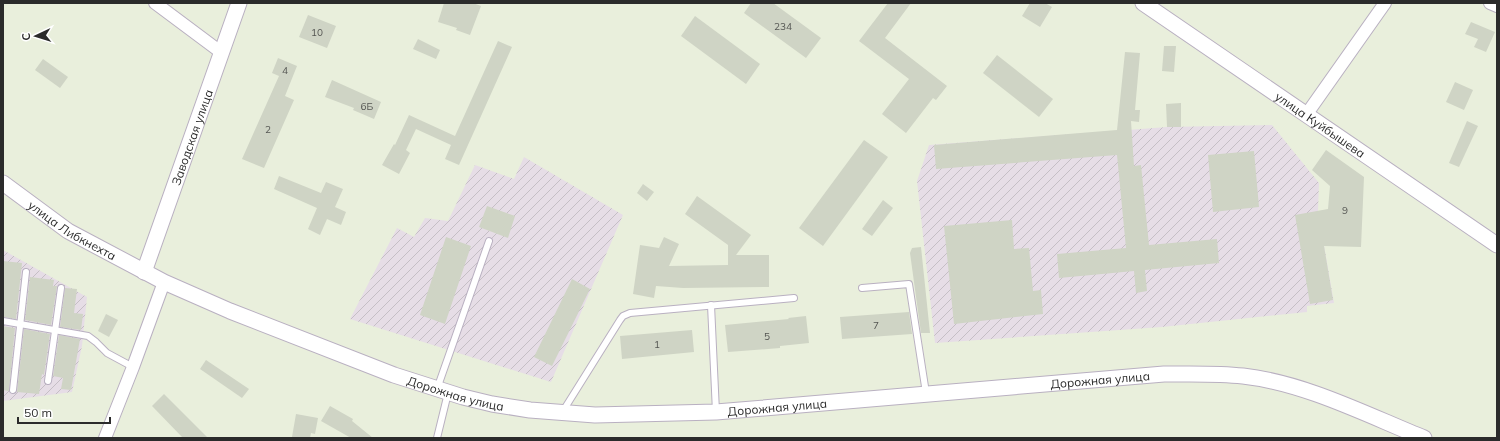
<svg xmlns="http://www.w3.org/2000/svg" width="1500" height="441" viewBox="0 0 1500 441" font-family="Mulish,sans-serif">
<style>
.industrial{fill:url(#industrial-furrows)}
.building{fill:#cfd4c5}
.lines{fill:none;stroke-linecap:round;stroke-linejoin:round}
.service-casing{stroke:#b9b0c1;stroke-width:8}
.minor-casing{stroke:#b9b0c1;stroke-width:14}
.tertiary-casing{stroke:#b9b0c1;stroke-width:17}
.service{stroke:#fff;stroke-width:6}
.minor{stroke:#fff;stroke-width:12}
.tertiary{stroke:#fff;stroke-width:15}
.labels{text-anchor:middle;dominant-baseline:central;stroke-width:3.5;stroke-linejoin:round;paint-order:stroke}
.number-label{font-size:10px;fill:#545552}
.street-label{font-size:12px;fill:#2b2b2b;stroke:#fff}
</style>
<defs>
<pattern id="industrial-furrows" width="10" height="10" patternUnits="userSpaceOnUse"><rect width="10" height="10" fill="#e6dde6"/><path d="M-1 1l2-2M0 10L10 0M9 11l2-2" fill="none" stroke="#c5bec5"/></pattern>
</defs>
<rect width="100%" height="100%" fill="#e9efdc"/>
<g class="industrial">
<polygon points="1272,125 1319,183 1318,211 1334,303 1307,306 1307,312 1162,327 935,343 917,181 929,145 1167,127"/>
<polygon points="524,157 623,215 551,382 350,319 397,228 414,237 425,218 448,221 475,165 514,179"/>
<polygon points="3,250 87,297 82,346 72,392 3,401"/>
</g>
<g class="building">
<polygon points="444,3 473,3 481,6 470,35 456,30 457,28 438,22"/>
<polygon points="751,3 773,3 821,38 806,58 744,13"/>
<polygon points="888,3 911,3 885,38 947,86 936,100 933,98 906,133 882,114 909,79 859,41"/>
<polygon points="1030,3 1045,3 1052,7 1040,27 1022,16"/>
<polygon points="308,15 336,26 327,48 299,37"/>
<polygon points="695,16 760,64 746,84 681,36"/>
<polygon points="1471,22 1495,32 1486,52 1474,47 1478,39 1465,34"/>
<polygon points="418,39 440,50 436,59 413,49"/>
<polygon points="498,41 512,47 459,165 445,159 451,145 416,129 406,150 410,153 399,174 382,165 394,144 395,145 409,115 455,136"/>
<polygon points="1164,46 1176,46 1174,72 1162,71"/>
<polygon points="1125,52 1140,53 1135,110 1140,110 1139,122 1131,121 1134,166 1141,165 1149,245 1217,239 1219,263 1145,270 1147,291 1136,293 1134,271 1059,278 1057,254 1126,248 1117,155 936,169 934,145 1117,130"/>
<polygon points="997,55 1053,99 1039,117 983,73"/>
<polygon points="278,58 297,66 285,96 294,100 264,168 242,159 279,76 272,73"/>
<polygon points="43,59 68,77 60,88 35,70"/>
<polygon points="332,80 381,102 374,119 353,110 354,108 325,97"/>
<polygon points="1455,82 1473,90 1464,110 1446,102"/>
<polygon points="1181,103 1181,127 1167,127 1166,104"/>
<polygon points="1467,121 1478,126 1459,167 1449,163"/>
<polygon points="864,140 888,157 823,246 799,228"/>
<polygon points="1326,150 1364,177 1361,247 1324,246 1333,300 1310,304 1295,215 1328,209 1330,186 1312,170"/>
<polygon points="1254,151 1259,207 1213,212 1208,155"/>
<polygon points="279,176 321,193 326,182 343,189 335,207 346,212 341,225 327,219 320,235 308,229 317,208 274,189"/>
<polygon points="643,184 654,192 647,201 637,193"/>
<polygon points="697,196 751,235 736,255 769,255 769,287 683,288 656,286 654,298 633,294 640,245 659,248 664,237 679,244 669,266 728,265 728,245 685,214"/>
<polygon points="883,200 893,208 872,236 862,229"/>
<polygon points="487,206 515,216 508,238 479,227"/>
<polygon points="1012,220 1014,249 1029,248 1033,291 1041,290 1043,314 954,324 944,226"/>
<polygon points="446,237 471,246 445,324 420,315"/>
<polygon points="921,247 930,333 921,333 910,253 912,248"/>
<polygon points="3,261 22,263 16,319 3,317"/>
<polygon points="30,277 54,280 53,286 57,286 51,325 25,320"/>
<polygon points="572,279 590,289 552,366 534,357"/>
<polygon points="65,288 77,289 74,313 83,314 81,330 60,327"/>
<polygon points="909,312 912,334 842,339 840,317"/>
<polygon points="106,314 118,320 109,337 98,331"/>
<polygon points="806,316 809,343 780,346 780,348 728,352 725,325 789,319 788,318"/>
<polygon points="3,326 15,328 9,391 3,390"/>
<polygon points="24,329 50,334 44,375 42,374 39,394 17,392"/>
<polygon points="692,330 694,352 622,359 620,336"/>
<polygon points="59,335 80,339 71,390 61,389 63,378 53,376"/>
<polygon points="206,360 249,389 242,398 200,369"/>
<polygon points="164,394 208,438 183,438 152,406"/>
<polygon points="330,406 353,419 352,421 373,438 351,438 321,421"/>
<polygon points="296,414 318,418 315,434 311,433 310,438 292,437"/>
</g>
<g class="lines">
<g class="service-casing">
<g id="service">
<polyline points="862,288 909,284 926,393"/>
<polyline points="711,305 716,412"/>
<polyline points="3,321 88,336 96,342 107,353 133,367"/>
<polyline points="48,381 61,288"/>
<polyline points="437,389 489,241"/>
<polyline points="13,390 26,272"/>
<polyline points="563,411 620,320 623,316 630,313 794,298"/>
<polyline points="437,438 448,393"/>
</g>
</g>
<g class="minor-casing">
<g id="minor">
<polyline points="155,3 222,53"/>
<polyline points="1490,3 1497,6"/>
<polyline points="1306,115 1385,3"/>
<polyline points="105,438 133,367 164,282"/>
</g>
</g>
<g class="tertiary-casing">
<g id="tertiary">
<path id="s1" d="M1143 3 1497 245"/>
<path id="s2" d="M3 183 68 231 164 282 230 311 394 375 463 397 492 404 530 410 595 415 716 412 1164 374C1191 374 1217 373 1243 376 1305 383 1367 415 1424 438"/>
<path id="s3" d="M144 272 239 3"/>
</g>
</g>
<use href="#service" class="service"/>
<use href="#minor" class="minor"/>
<use href="#tertiary" class="tertiary"/>
</g>
<g class="labels">
<g class="number-label">
<text x="783" y="26">234</text>
<text x="317" y="32">10</text>
<text x="285" y="70">4</text>
<text x="367" y="106">6Б</text>
<text x="268" y="129">2</text>
<text x="1345" y="210">9</text>
<text x="876" y="325">7</text>
<text x="767" y="336">5</text>
<text x="657" y="344">1</text>
</g>
<g class="street-label">
<text stroke="none"><textPath href="#s1" startOffset="215">улица Куйбышева</textPath></text>
<text stroke="none"><textPath href="#s3" startOffset="143">Заводская улица</textPath></text>
<text stroke="none"><textPath href="#s2" startOffset="84">улица Либкнехта</textPath></text>
<text stroke="none"><textPath href="#s2" startOffset="1150">Дорожная улица</textPath></text>
<text stroke="none"><textPath href="#s2" startOffset="502">Дорожная улица</textPath></text>
<text stroke="none"><textPath href="#s2" startOffset="826">Дорожная улица</textPath></text>
</g>
</g>
<rect width="1500" height="441" fill="none" stroke="#2b2b2b" stroke-width="8"/>
<g transform="translate(36 36) rotate(266)" stroke="#ffffff" stroke-width="3" paint-order="stroke">
<path d="M0-3L7 15L0 10L-7 15Z" fill="#2b2b2b"/>
<text y="-6" font-size="11" font-weight="bold" text-anchor="middle" fill="#2b2b2b">С</text>
</g>
<path d="M18 417v6h92v-6" fill="none" stroke="#2b2b2b" stroke-width="2"/>
<text x="24" y="417" font-size="12" fill="#2b2b2b" stroke="#ffffff" stroke-width="3" paint-order="stroke">50 m</text>
</svg>
